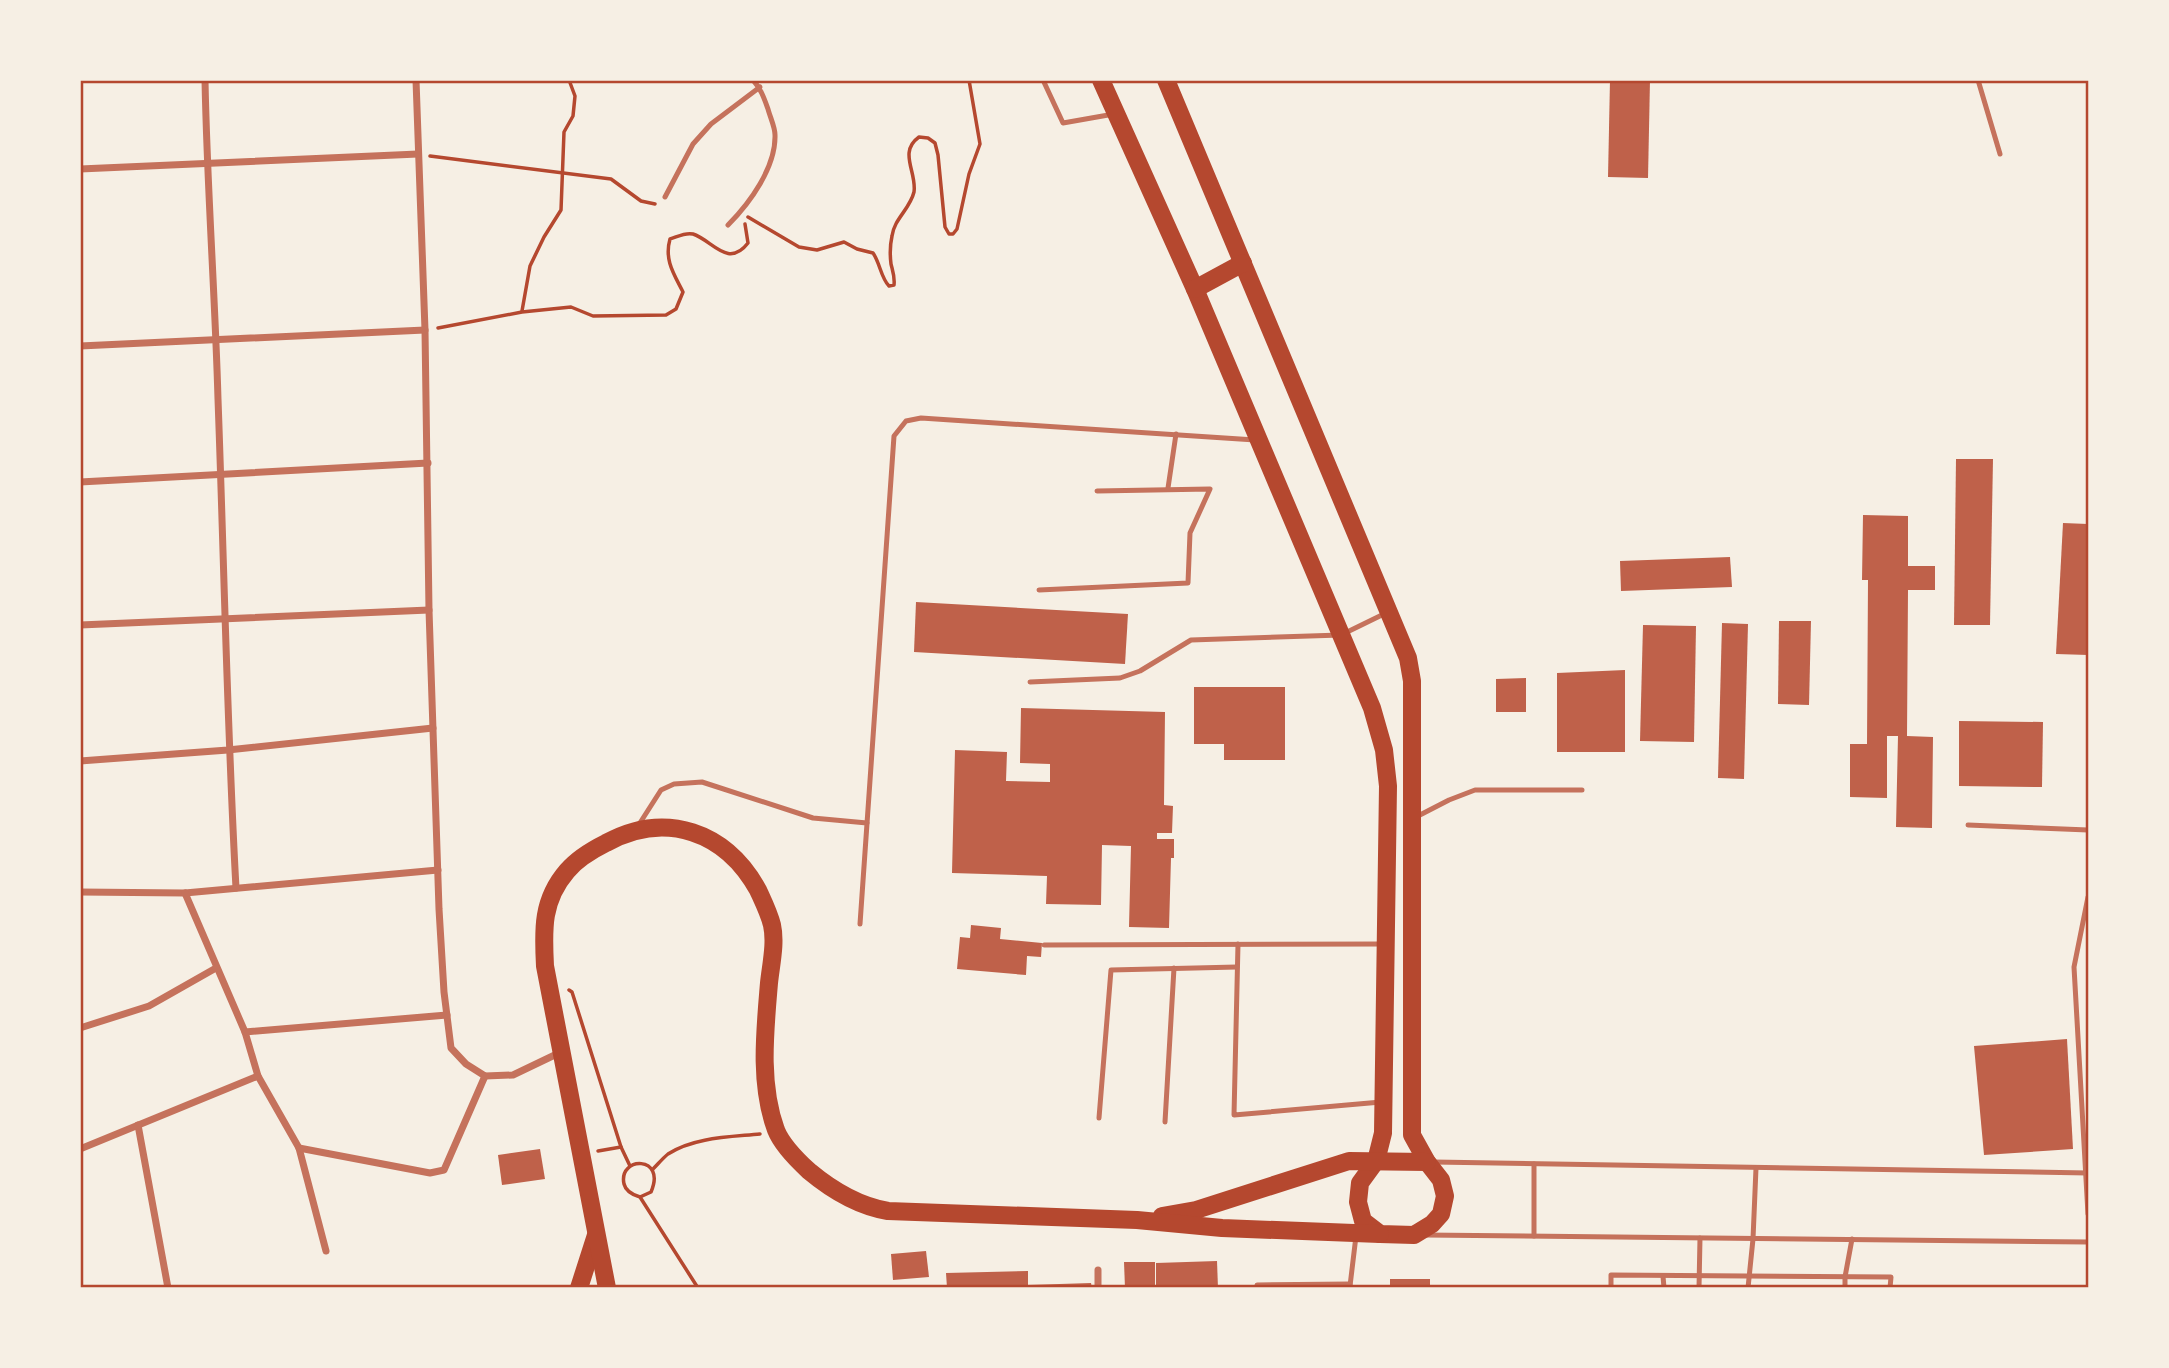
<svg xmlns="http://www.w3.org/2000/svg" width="2169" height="1368" viewBox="0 0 2169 1368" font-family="Lato,sans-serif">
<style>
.building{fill:#bf614a}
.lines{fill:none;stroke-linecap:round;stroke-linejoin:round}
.path{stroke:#b5482f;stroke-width:3.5}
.service{stroke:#c5725c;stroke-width:5}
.minor{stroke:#c5725c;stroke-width:7}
.primary{stroke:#b5482f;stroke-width:18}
.neatline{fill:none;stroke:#b5482f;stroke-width:2.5}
</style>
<rect width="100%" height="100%" fill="#f6efe4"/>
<g class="building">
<polygon points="1610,80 1650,80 1648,178 1608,177"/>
<polygon points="1956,459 1993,459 1990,625 1954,625"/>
<polygon points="1863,515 1908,516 1908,566 1935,566 1935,590 1908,590 1907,736 1933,737 1932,828 1896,827 1898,736 1887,736 1887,798 1850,797 1850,744 1867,744 1868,580 1862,580"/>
<polygon points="2063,523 2088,524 2088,655 2056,654"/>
<polygon points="1730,557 1732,587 1621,591 1620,561"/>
<polygon points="916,602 1128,614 1125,664 914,652"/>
<polygon points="1779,621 1811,621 1809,705 1778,704"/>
<polygon points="1722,623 1748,624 1744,779 1718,778"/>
<polygon points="1643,625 1696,626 1694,742 1640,741"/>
<polygon points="1625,670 1625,752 1557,752 1557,673"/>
<polygon points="1526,678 1526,712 1496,712 1496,679"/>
<polygon points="1194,687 1285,687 1285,760 1224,760 1224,744 1194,744"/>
<polygon points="1021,708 1165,712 1164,805 1173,806 1172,833 1157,833 1157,839 1174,839 1174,858 1171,858 1169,928 1129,927 1131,846 1102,845 1101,905 1046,904 1047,876 952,873 955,750 1007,752 1006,781 1050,782 1050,764 1020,763"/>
<polygon points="1959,721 2043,722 2042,787 1959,786"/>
<polygon points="971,925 1001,928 1000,939 1042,943 1041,957 1027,956 1026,975 957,969 960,937 970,938"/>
<polygon points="2067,1039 2073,1149 1984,1155 1974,1046"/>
<polygon points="540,1149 545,1179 502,1185 498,1155"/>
<polygon points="926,1251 929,1277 893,1280 891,1254"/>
<polygon points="1217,1261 1218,1288 1156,1288 1156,1263"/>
<polygon points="1124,1262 1155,1262 1155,1288 1125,1288"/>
<polygon points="1028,1271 1028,1285 1091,1283 1092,1288 947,1288 946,1273"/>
<rect x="1390" y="1279" width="40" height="9"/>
</g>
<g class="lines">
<g class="path">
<polyline points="430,156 611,179 641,201 655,204"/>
<path d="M748 217 799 247 817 250 844 242 857 249 873 253C880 263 881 278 889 286L894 285C895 277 893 272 891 264 890 256 890 245 892 236 894 219 910 209 914 192 917 172 898 152 919 137L928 138 935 143 938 155 945 227 949 234H953L957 229 969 174 980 144 969 80"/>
<polyline points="522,311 530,266 544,237 561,210 564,132 573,116 575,96 569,80"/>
<path d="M438 328 522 312 571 307 593 316 666 315 676 309 683 292C674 274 664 260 670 239 677 237 685 232 693 234 712 240 728 269 748 243L745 224"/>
<polyline points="569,990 572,992 621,1147 630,1166"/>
<polyline points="598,1151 621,1147"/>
<path d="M653 1169C658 1164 663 1158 668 1154 694 1137 731 1137 760 1134"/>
<path d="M640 1197 651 1192C667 1155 618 1156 624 1184 626 1192 633 1195 640 1197L698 1288"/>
</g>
<g class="service">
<polyline points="1043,80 1063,123 1114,114"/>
<polyline points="1978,80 2000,154"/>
<polyline points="665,197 693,144 711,124 760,87"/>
<path d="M728 225C750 203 776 167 775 135 775 127 770 117 768 109 764 98 761 89 753 80"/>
<polyline points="1168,488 1176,434"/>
<polyline points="1039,590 1188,583 1190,533 1210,489 1097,491"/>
<polyline points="1030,682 1120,678 1140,671 1191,640 1341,635 1386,613"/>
<polyline points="1416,817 1449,800 1475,790 1582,790"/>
<polyline points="1968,825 2088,830"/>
<polyline points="638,826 661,790 674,784 702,782 813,818 867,823"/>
<polyline points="2088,897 2074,967 2088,1214"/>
<polyline points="860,924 894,436 906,421 921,418 1255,440"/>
<polyline points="1238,944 1234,1115 1381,1102"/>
<polyline points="1044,945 1384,944"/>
<polyline points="1099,1118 1111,970 1237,967"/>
<polyline points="1165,1122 1174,968"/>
<polyline points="1434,1162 2088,1173"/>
<polyline points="1424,1235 2088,1242"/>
<polyline points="1534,1236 1534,1164"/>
<polyline points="1663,1276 1664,1288"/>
<polyline points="1350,1286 1356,1236"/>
<polyline points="1257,1288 1257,1285 1350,1284"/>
<polyline points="1611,1288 1611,1275 1891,1277 1890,1288"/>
<polyline points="1699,1288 1700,1238"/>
<polyline points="1748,1288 1753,1239 1756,1168"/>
<polyline points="1845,1288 1845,1277 1852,1239"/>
</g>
<g class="minor">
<path d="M205 80C207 187 215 293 218 399 224 562 227 725 236 888"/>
<polyline points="416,80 425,330 429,610 439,909 444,992 451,1048 466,1064 485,1076 513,1075 561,1052"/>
<polyline points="80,169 418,154"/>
<polyline points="80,346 425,330"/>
<polyline points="80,482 428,463"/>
<polyline points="80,625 429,610"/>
<polyline points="80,761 228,750 433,728"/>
<polyline points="80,892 185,893 438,870"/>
<polyline points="185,893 245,1032 258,1076 299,1148 326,1251"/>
<polyline points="80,1028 149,1006 216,968"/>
<polyline points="245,1032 447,1015"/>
<polyline points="138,1125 168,1288"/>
<polyline points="299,1148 430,1173 444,1170 485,1076"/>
<polyline points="80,1149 258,1076"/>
<polyline points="1098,1288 1098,1270"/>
</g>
<g class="primary">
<polyline points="1101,80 1195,289 1372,708 1384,750 1388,786 1383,1133 1376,1161 1360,1183 1358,1202 1363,1221 1380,1234 1414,1235 1432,1224 1441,1214 1445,1196 1441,1180 1427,1162 1412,1135 1412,681 1408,658 1166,80"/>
<polyline points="1195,289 1243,263"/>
<polyline points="1162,1216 1196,1210 1349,1161 1427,1162"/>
<polyline points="579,1288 596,1235"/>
<path d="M607 1288 545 966C543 929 542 900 567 871 577 859 592 850 606 843 666 810 726 832 758 890 763 901 769 913 772 925 776 943 771 964 769 983 765 1031 759 1084 776 1130 782 1145 797 1160 809 1171 833 1191 858 1206 888 1211L1137 1220 1222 1228 1380 1234"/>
</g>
</g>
<rect width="2169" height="1368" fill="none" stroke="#f6efe4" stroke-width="164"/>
<rect x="82" y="82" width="2005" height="1204" class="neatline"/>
</svg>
